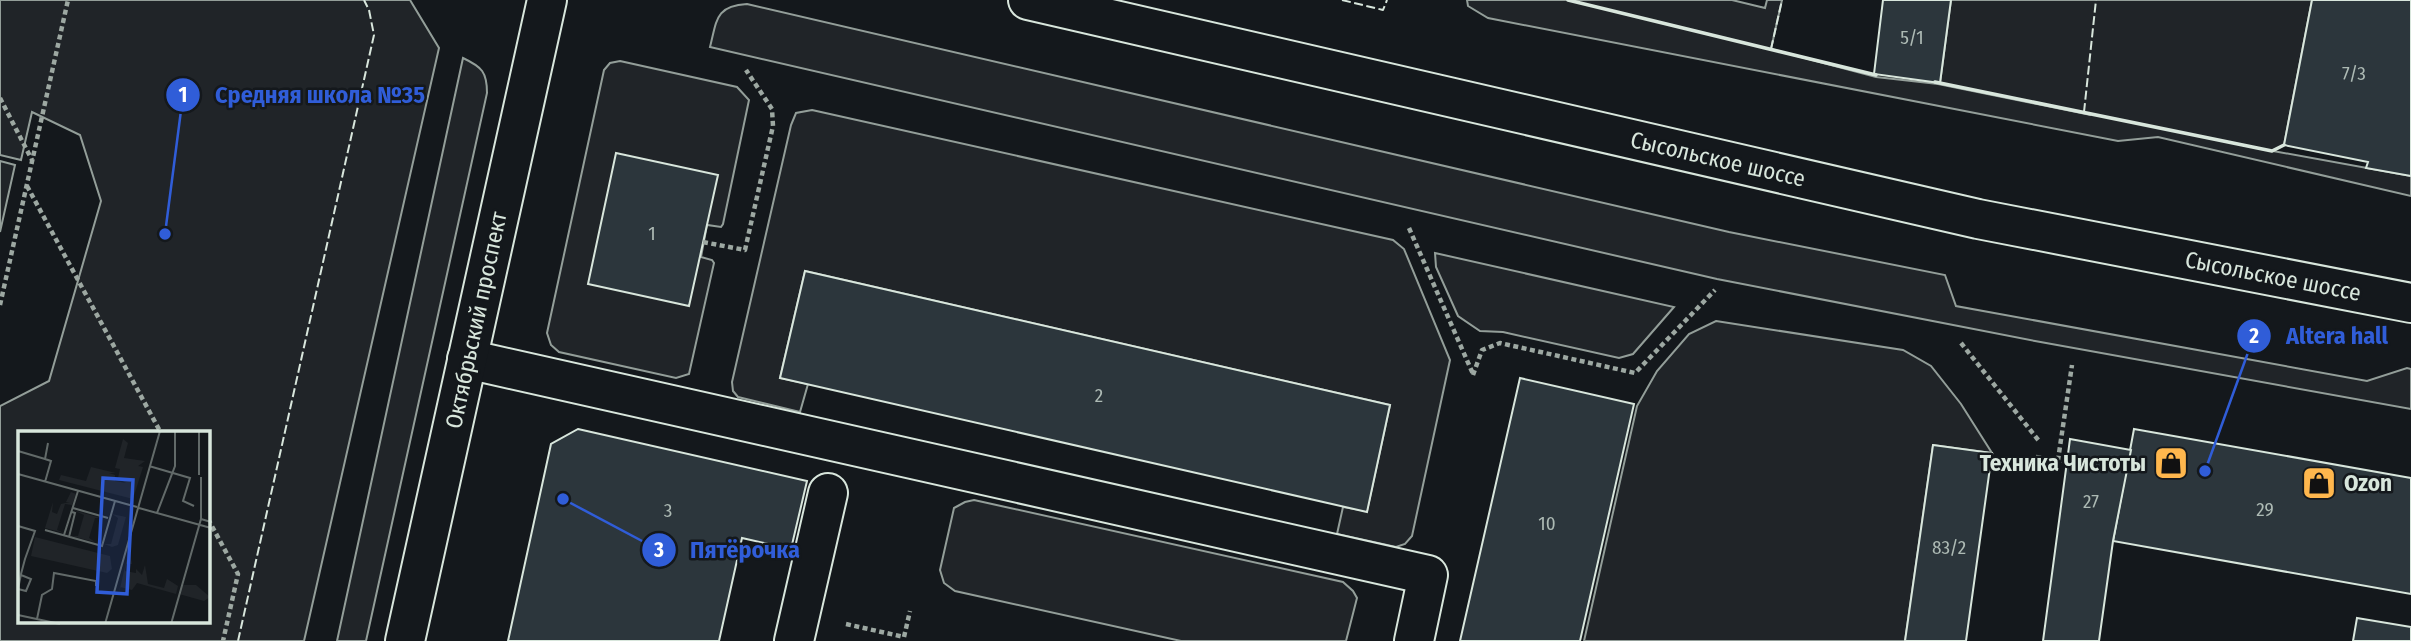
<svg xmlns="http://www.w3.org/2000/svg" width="2411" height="641" viewBox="0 0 2411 641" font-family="'Fira Sans Condensed',sans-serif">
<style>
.green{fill:#202428;stroke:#939e99;stroke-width:2;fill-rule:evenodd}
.building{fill:#2c363c;stroke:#d8e6dc;stroke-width:2}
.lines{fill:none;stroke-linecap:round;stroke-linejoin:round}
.minor-casing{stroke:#d8e6dc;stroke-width:42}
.major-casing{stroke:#d8e6dc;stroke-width:42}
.path{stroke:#9da8a2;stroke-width:4.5;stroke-dasharray:5 3.5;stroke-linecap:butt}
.minor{stroke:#14181c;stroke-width:38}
.major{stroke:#14181c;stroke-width:38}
.fence{stroke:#d8e6dc;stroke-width:2;stroke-dasharray:9 3.5;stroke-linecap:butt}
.wall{stroke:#d8e6dc;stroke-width:3.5}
.labels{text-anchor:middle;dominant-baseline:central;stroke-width:5;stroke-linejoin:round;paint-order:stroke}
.number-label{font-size:19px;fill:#adbab4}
.street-label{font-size:23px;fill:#d8e6dc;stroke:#14181c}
.poi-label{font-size:23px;font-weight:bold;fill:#d8e6dc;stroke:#14181c;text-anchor:end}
.inset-road{fill:none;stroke:#626a69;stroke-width:2}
.view{fill:#305dd8;fill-opacity:0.15;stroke:#305dd8;stroke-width:3.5}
.inset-edge{fill:none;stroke:#d8e6dc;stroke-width:3.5}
.leader{fill:none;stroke:#305dd8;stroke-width:2.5}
.callout-dot{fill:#305dd8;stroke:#14181c;stroke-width:2.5}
.mark-label{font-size:21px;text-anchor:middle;font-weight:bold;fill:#fff}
.callout-label{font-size:24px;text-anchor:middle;font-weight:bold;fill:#305dd8;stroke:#14181c;stroke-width:5;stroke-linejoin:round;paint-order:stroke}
</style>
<rect width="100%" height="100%" fill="#14181c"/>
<g class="green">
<path d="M0 0H410L439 48 304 641H0V406L49 381 101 201 80 135 32 112 21 160 0 155ZM19 433H208V622H19Z"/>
<polygon points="1467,0 1732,0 1765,8 1767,0 1782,0 1771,49 1876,77 1938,84 2091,115 1940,83 1951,0 2312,0 2284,145 2273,151 2411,176 2411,196 2158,137 2118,141 1488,18 1468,6"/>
<path d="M747 4 1729 232 1945 275 1956 306 2367 381 2407 368 2411 369V409L2035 341 1717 279 710 47C717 20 715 6 747 4Z"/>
<path d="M463 58C482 67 487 72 487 93L366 641H337Z"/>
<polygon points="620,61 737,87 749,100 723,224 721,227 707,225 701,257 712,260 714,263 689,374 676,378 559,352 551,345 547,333 604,70 610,63"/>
<polygon points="812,110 1393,240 1404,249 1450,360 1412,536 1405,544 1396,547 1337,534 1343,507 1367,511 1390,405 805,271 780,378 808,384 800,412 738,397 733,391 732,382 791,125 796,113"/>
<polygon points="0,161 15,165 0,232"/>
<polygon points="1435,253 1674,307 1633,354 1619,358 1503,332 1480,331 1458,316 1436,267"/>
<polygon points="1716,321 1903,350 1931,366 1961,404 1992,453 1933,445 1905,641 1584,641 1637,406 1657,371 1689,334"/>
<polygon points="974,500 1343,582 1353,591 1357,598 1346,641 1181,641 955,591 944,583 940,570 954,508 965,502"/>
</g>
<g class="building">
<polygon points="1883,0 1951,0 1940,83 1874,74"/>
<polygon points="2312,0 2411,0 2411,176 2366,168 2368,162 2284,145"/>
<polygon points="616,153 718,175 689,306 588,284"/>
<polygon points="805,271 1390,405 1367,512 780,378"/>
<polygon points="1520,378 1634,404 1580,641 1460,641"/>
<polygon points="578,429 807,481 791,549 742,538 719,641 508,641 551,444"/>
<polygon points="2134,429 2411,478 2411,594 2113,541"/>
<polygon points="2070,439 2131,450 2113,541 2099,641 2043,641"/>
<polygon points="1933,445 1992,453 1966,641 1905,641"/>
<polygon points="2357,618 2411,627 2411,641 2353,641"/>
</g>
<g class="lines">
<g class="minor-casing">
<g id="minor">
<polyline points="467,359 1428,575 1414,641"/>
<polyline points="794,641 828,493"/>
</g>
</g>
<g class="major-casing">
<g id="major">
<polyline points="1028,0 1978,219 2411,303"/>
<polyline points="405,641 547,0"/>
</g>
</g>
<g class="path">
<polyline points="0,98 32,160"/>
<polyline points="27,186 161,433"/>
<polyline points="1409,228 1473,374"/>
<polyline points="703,242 745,250 773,126 772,109 746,70"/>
<polyline points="0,305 68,0"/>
<polyline points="1961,343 2039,441"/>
<polyline points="1473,375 1482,350 1500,343 1635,373 1715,290"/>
<polyline points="2036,457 2058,460"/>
<polyline points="2067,462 2058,460 2072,365"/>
<polyline points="208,519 238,574 223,641"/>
<polyline points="846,624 904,637 910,611"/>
</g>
<use href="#minor" class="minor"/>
<use href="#major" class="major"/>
<g class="fence">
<polyline points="1342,0 1383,10 1387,0"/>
<polyline points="1771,49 1782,0"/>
<polyline points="2084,112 2096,0"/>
<polyline points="238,641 374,35 369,10 364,0"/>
</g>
<g class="wall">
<polyline points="1568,0 1876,75"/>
<polyline points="1935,82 2272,151 2284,145"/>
</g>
</g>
<defs>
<g id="shop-square" transform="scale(1.75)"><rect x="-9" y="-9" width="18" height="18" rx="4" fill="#ffb74d" stroke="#14181c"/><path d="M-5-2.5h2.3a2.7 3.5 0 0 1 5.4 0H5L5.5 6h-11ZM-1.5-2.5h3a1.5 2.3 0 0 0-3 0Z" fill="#111"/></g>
</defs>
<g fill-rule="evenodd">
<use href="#shop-square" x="2171" y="463"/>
<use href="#shop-square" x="2319" y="483"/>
</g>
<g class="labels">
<g class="number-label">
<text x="1912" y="37">5/1</text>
<text x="2354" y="73">7/3</text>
<text x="652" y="233">1</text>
<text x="1099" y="395">2</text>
<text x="2091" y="501">27</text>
<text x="2265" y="509">29</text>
<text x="668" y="510">3</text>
<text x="1547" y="523">10</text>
<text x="1949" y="547">83/2</text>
</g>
<g class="street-label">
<text transform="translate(1718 159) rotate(13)">Сысольское шоссе</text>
<text transform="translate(2273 276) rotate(11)">Сысольское шоссе</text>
<text transform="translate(476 320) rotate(-78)">Октябрьский проспект</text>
</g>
<g class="poi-label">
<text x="2146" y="463">Техника Чистоты</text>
<text x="2344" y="483" text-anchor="start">Ozon</text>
</g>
</g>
<g transform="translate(18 431)">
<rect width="192" height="192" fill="#14181c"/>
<path d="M105 8 110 12 106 27 127 30 120 35 125 36 115 68 41 49 43 44 68 50 73 36 98 42H91L97 44V50L108 52 100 47 102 38 97 37ZM53 61 58 63 54 74 47 73 39 99 46 102 27 97 35 71 34 81 39 83 43 73 52 71H48ZM55 79 83 87H77L71 107 77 111 53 105H60L66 84ZM94 83 108 86 100 114 94 116 86 113H93L100 87ZM17 106 92 125 94 138 89 142 13 125ZM111 118 114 133H108L107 140 118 142V138L124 144 127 134 130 153 146 157 149 148 160 155 158 163 119 152 114 159 102 156 97 179ZM165 154H178L192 166 186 170 161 163Z" fill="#202428"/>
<path class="inset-road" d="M181 0V44M0 20 27 28M131 35 172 47 165 70 176 75M0 43 119 76M27 51 33 30 27 28 30 12M55 77 90 87M121 77 193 97M139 82 157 35V0M183 88V46M0 95 17 100 7 128 3 143 0 158 8 160 13 148 3 144M27 99 84 115 97 70M46 104 60 60M51 106 57 82 54 81M0 184 42 193M19 188 24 164 34 158 36 142 78 150V155M87 193 142 0M153 193 183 88 193 91"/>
<path class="view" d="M85 47 115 49 109 163 79 161Z"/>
<rect width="192" height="192" class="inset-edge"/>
</g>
<path class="leader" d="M165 234L183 95M2205 471L2254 336M563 499L659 550"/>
<g class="callout-dot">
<circle cx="165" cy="234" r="7"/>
<circle cx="2205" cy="471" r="7"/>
<circle cx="563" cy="499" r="7"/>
<circle cx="183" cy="95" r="18"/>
<circle cx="2254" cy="336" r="18"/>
<circle cx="659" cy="550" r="18"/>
</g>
<g class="mark-label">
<text x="183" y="102">1</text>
<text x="2254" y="343">2</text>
<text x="659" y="557">3</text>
</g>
<g class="callout-label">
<text x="320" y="103">Средняя школа №35</text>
<text x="2337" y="344">Altera hall</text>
<text x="745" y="558">Пятёрочка</text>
</g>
</svg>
